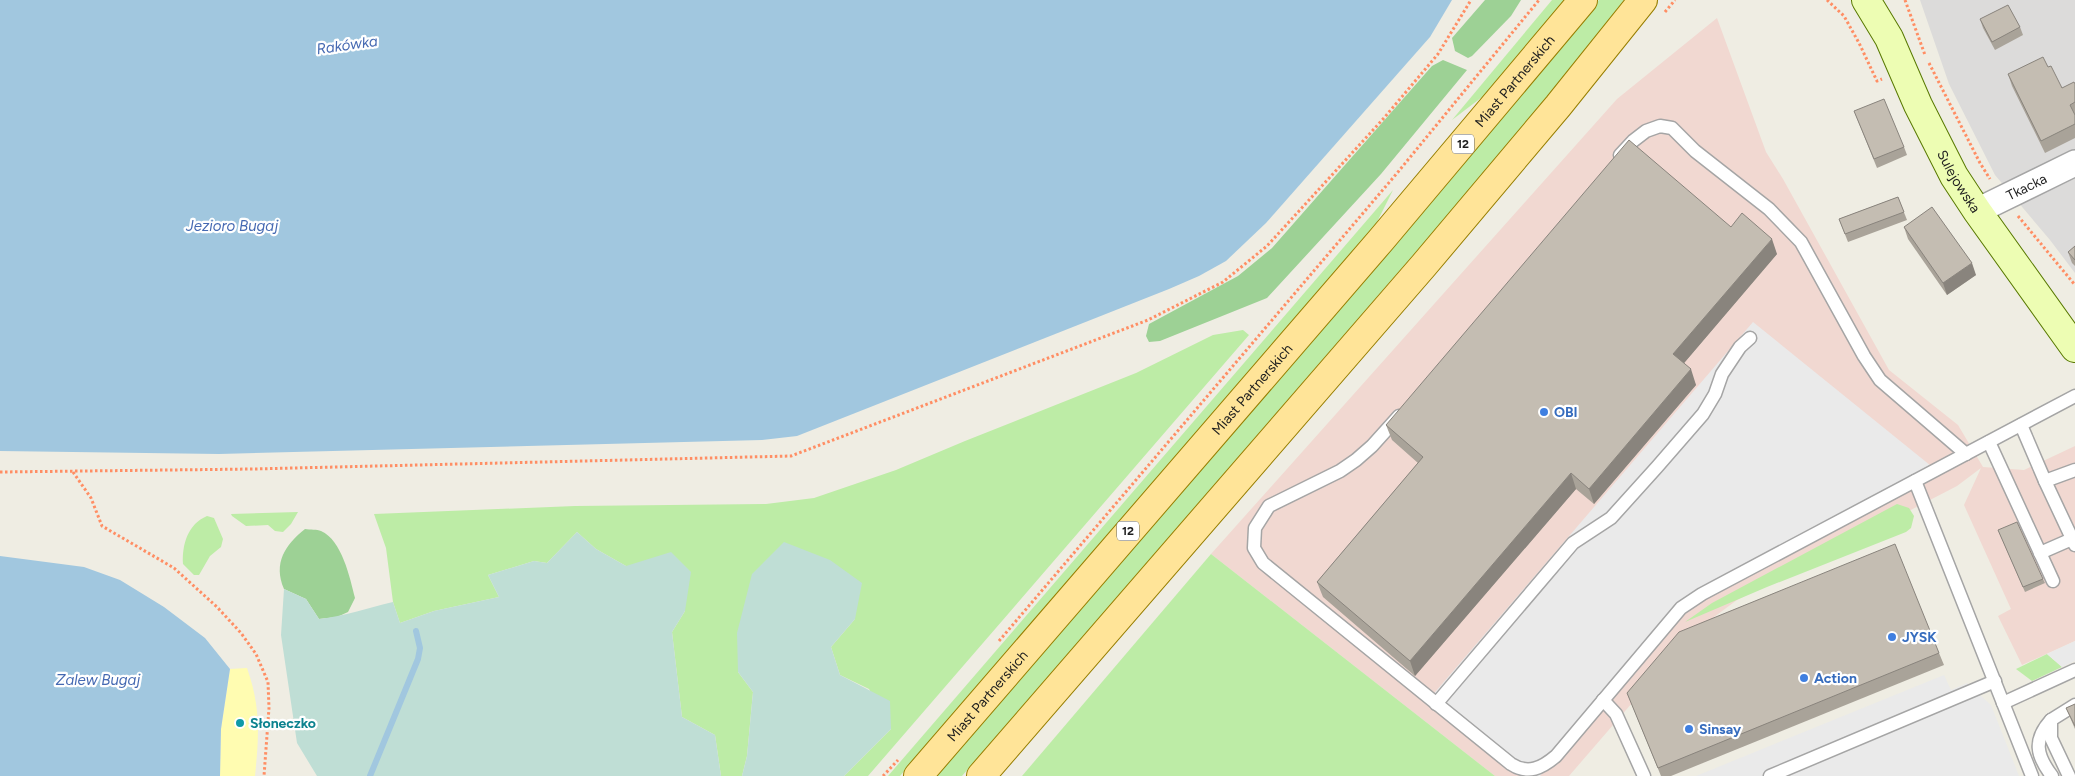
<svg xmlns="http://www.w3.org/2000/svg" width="2075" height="776" viewBox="0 0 2075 776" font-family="Figtree,sans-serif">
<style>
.residential{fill:#dcdbda}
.commercial{fill:#f1d8d1}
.grass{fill:#bdeca6}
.forest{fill:#9dd195}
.wetland{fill:#bfded5}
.sand{fill:#fffcb1}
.parking{fill:#eaeaea}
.water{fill:#a1c7df}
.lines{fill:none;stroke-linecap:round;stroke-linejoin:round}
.stream{stroke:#a1c7df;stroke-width:6}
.lane-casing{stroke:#a5a5a5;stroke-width:15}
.street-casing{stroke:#a5a5a5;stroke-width:28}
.secondary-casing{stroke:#587900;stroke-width:30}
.primary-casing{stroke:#977e00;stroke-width:30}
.path{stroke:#ff8e64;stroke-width:3;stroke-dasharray:2.5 2.5;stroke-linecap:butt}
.lane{stroke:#fff;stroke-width:12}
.street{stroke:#fff;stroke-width:25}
.secondary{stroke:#edfdb3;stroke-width:28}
.primary{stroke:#ffe498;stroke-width:28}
.wall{fill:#a9a399}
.shaded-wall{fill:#89847d}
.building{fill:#c4bdb2;stroke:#89847d}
.shop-dot{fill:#3f7fe0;stroke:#fff;stroke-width:2}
.culture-dot{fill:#0f9aa8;stroke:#fff;stroke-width:2}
.labels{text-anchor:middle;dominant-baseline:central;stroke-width:4.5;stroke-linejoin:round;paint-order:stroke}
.shield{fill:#fff;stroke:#626262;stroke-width:1}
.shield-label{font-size:12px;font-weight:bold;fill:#1e1e1e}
.street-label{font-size:14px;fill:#1e1e1e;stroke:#fff}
.shop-label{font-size:14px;font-weight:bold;fill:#366cbe;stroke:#fff;text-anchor:start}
.culture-label{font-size:14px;font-weight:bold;fill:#0d838f;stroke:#fff;text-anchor:start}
.water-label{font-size:15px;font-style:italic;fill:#4569b2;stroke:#fff}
</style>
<rect width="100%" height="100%" fill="#efede3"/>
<polygon class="residential" points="1920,0 2075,0 2075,273 2050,240 1995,175 1949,84"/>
<polygon class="commercial" points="1717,18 1766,152 1783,179 1889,370 1958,425 1983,467 2024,470 2075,446 2075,641 2022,665 1998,616 2011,609 1964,505 1981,468 1957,486 1737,600 1714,617 1683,644 1569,776 1495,776 1211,554 1617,99"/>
<g class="grass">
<polygon points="1552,0 1564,0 1528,48 1486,94 1452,120"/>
<polygon points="1599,0 1624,0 1582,55 1466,194 962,776 935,776 1443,189"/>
<polygon points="1393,190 1376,224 900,776 888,776"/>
<polygon points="1243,330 1249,335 868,776 844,776 891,729 869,689 840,675 831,647 855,619 738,672 753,692 747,756 742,776 721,776 715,735 682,717 672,632 685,611 626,566 596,549 577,532 547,563 534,561 488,575 499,597 434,611 400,623 393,602 386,548 374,514 575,506 766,504 814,498 896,470 965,441 1136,373 1213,335"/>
<polygon points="1897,504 1909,508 1914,516 1911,528 1906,532 1767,587 1685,622 1712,603"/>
<polygon points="298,512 291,524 283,532 275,531 268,525 246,526 232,516 231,514"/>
<path d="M207 516 214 518 223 539 221 547 210 556 199 575H194L183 564C182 544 188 524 207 516Z"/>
<polygon points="1211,554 1495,776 1022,776"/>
<polygon points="2047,654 2062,667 2032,681 2016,669"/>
</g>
<g class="forest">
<polygon points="1485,0 1521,0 1511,16 1472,56 1468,58 1455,51 1452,38"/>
<polygon points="1443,60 1467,70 1381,174 1267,298 1160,341 1149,342 1146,336 1149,324 1238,276 1272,248 1432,66"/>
<path d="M305 529C310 530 317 529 321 531 342 540 350 578 355 598L348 612 337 617 319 619 306 599 284 589C273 563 285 545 305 529Z"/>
</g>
<g class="wetland">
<path d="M577 532 596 549 626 566 671 552 691 572 685 611 672 632 682 717 715 735 721 776H317L297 743 281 635 284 589 306 599 319 619C344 616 368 608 393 602L400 623 434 611 499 597 488 575 534 561 547 563Z"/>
<polygon points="784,542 830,560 862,583 855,619 831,647 840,675 890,701 891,729 844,776 742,776 747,756 753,692 738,672 737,633 752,574"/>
</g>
<path class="sand" d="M247 668C261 708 259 735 255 776H220L221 729 230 669Z"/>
<g class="parking">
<polygon points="1753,322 1936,470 1681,608 1540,776 1524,776 1430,698"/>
<polygon points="2075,641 2075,661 2062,667 2047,654"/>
<polygon points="1944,675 1951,690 1967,683 1991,705 2019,776 1696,776"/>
</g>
<g class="water">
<polygon points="0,0 1452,0 1430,37 1266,223 1226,261 1199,276 1169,289 797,436 762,440 219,454 0,451"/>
<polygon points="0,556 84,567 120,580 164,607 205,638 230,669 221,729 220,776 0,776"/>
</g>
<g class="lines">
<polyline class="stream" points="370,776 418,659 420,648 416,631"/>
<g class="lane-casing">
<g id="lane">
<polyline points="1620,155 1633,141 1646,131 1660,126 1672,128 1695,151 1769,209 1801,242 1864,356 1880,380 1966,454"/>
<path d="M1399 416 1372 446 1356 460 1340 471 1269 506 1255 528 1254 548 1263 563 1511 764C1528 775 1542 768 1556 756L1681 608 1702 594 2075 396"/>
<polyline points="2021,425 2045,481 2075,470"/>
<polyline points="1989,442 2053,581"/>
<polyline points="1915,481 2032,776"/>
<polyline points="2045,481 2075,545"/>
<polyline points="2040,553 2072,539"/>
<polyline points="1603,700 1616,714 1644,776"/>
<polyline points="2003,703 2075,670"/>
<polyline points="1436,704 1573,543 1611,518 1657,467 1703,414 1715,394 1722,374 1740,347 1750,338"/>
<path d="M2051 720C2033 740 2036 755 2052 776"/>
<polyline points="1770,776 1995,681"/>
<polyline points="2069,776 2051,738 2051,720 2075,705"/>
</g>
</g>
<g class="street-casing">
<g id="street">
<path id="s1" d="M1977 211 2075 163"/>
</g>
</g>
<g class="secondary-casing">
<g id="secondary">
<path id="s2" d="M1866 0 1889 38 1918 105 1954 176 1977 211 2075 348"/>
</g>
</g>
<g class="primary-casing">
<g id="primary">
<path id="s3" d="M918 776 1381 240 1583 0"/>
<polyline points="981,776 1424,265 1558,106 1643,0"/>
</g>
</g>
<g class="path">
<polyline points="1827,0 1844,16 1859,43 1877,81 1882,79"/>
<polyline points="1905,0 1925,55"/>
<polyline points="1665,12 1675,0"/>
<polyline points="1929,63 1980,163 1990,179"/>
<polyline points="2018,216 2075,285"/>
<polyline points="0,472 253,469 791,456 1148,320 1223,282 1267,246 1384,118 1438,54 1471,0"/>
<polyline points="73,472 91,498 102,526 174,568 217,607 241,633 256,654 268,682 269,708 264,776"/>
<polyline points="999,641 1398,172 1539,0"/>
<polyline points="883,776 898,760"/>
</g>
<use href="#lane" class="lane"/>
<use href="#street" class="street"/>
<use href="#secondary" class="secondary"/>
<use href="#primary" class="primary"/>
</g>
<g class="wall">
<polygon points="1980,19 2020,27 2023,35 1995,50 1983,28"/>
<polygon points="2048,67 2062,88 2075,84 2075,138 2045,153 2012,86 2008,74"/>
<polygon points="1854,111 1904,147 1907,155 1877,168"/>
<polygon points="1898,197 1907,220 1848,242 1839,219"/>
<polygon points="1731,227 1777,254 1684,363 1696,385 1594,504 1576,489 1415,676 1323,597 1317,582 1418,463 1392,440 1386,425"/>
<polygon points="1904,227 1976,275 1947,295 1908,239"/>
<polygon points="2075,246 2075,266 2072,263 2068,252"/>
<polygon points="1998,530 2043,579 2045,583 2025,592"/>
<polygon points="1939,653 1944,665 1671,776 1661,776 1627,693"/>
<polygon points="2075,704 2075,729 2066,708"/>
</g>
<g class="shaded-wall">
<polygon points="1772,239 1777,254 1679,369 1673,354"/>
<polygon points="1972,263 1976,275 1947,295 1943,283"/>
<polygon points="1691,369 1696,385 1594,504 1589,489"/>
<polygon points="1571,473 1576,489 1415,676 1410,661"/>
</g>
<g class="building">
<polygon points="2008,5 2020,27 1992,42 1980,19"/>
<polygon points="2043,57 2048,67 2051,66 2062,88 2074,82 2075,84 2075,102 2070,105 2075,115 2075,124 2041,141 2008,74"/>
<polygon points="1884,99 1904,147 1874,159 1854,111"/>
<polygon points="1629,140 1731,227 1742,213 1772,239 1673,354 1691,369 1589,489 1571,473 1410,661 1317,582 1423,457 1386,425"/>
<polygon points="1898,197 1904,212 1845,234 1839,219"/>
<polygon points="1932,207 1972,263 1943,283 1904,227"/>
<polygon points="2075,246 2075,260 2068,252"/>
<polygon points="2017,522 2043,579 2023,587 1998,530"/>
<polygon points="1895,544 1939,653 1658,768 1627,693 1679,632"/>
<polygon points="2075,704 2075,726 2066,708"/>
</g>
<g class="shop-dot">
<circle cx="1544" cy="412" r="5"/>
<circle cx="1892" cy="637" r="5"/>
<circle cx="1804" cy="678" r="5"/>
<circle cx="1689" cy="729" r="5"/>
</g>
<circle class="culture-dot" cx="240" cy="723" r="5"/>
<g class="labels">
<g class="shield">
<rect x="1452" y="134.5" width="22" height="19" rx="4"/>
<rect x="1117" y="521.5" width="22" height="19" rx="4"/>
</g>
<g class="shield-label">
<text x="1463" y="144">12</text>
<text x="1128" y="531">12</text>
</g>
<g class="street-label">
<text stroke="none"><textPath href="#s3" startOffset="916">Miast Partnerskich</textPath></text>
<text stroke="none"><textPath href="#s2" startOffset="204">Sulejowska</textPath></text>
<text stroke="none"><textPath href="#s1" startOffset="55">Tkacka</textPath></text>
<text stroke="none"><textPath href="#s3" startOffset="511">Miast Partnerskich</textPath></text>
<text stroke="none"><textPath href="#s3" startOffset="106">Miast Partnerskich</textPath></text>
</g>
<g class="shop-label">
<text x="1554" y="412">OBI</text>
<text x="1902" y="637">JYSK</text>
<text x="1814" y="678">Action</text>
<text x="1699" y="729">Sinsay</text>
</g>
<g class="culture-label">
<text x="250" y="723">Słoneczko</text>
</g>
<g class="water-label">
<text transform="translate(347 45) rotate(-8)">Rakówka</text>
<text x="232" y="226">Jezioro Bugaj</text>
<text x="98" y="680">Zalew Bugaj</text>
</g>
</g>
</svg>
